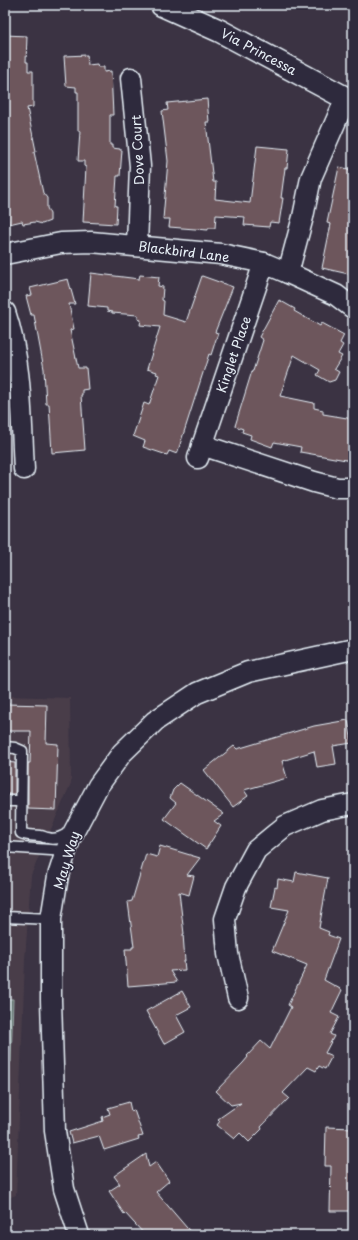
<svg xmlns="http://www.w3.org/2000/svg" width="358" height="1240" viewBox="0 0 358 1240" font-family="'Playpen Sans',sans-serif">
<style>
.built{fill:#4a3e4a}
.green{fill:#596c65;stroke:#a0aeae}
.building{fill:#6d565c;stroke:#e8f1f8}
.lines{fill:none;stroke-linecap:round;stroke-linejoin:round}
.service-casing{stroke:#e8f1f8;stroke-width:13}
.minor-casing{stroke:#e8f1f8;stroke-width:23}
.tertiary-casing{stroke:#e8f1f8;stroke-width:25}
.service{stroke:#2f2a3d;stroke-width:10}
.minor{stroke:#2f2a3d;stroke-width:20}
.tertiary{stroke:#2f2a3d;stroke-width:22}
.labels{text-anchor:middle;dominant-baseline:central;stroke-width:3;stroke-linejoin:round;paint-order:stroke}
.street-label{font-size:13px;fill:#e8f1f8;stroke:#2f2a3d}
</style>
<rect width="100%" height="100%" fill="#3b3343"/>
<filter id="ink" filterUnits="userSpaceOnUse"><feTurbulence type="fractalNoise" baseFrequency=".025" numOctaves="2"/><feDisplacementMap in="SourceGraphic" scale="8" xChannelSelector="R" yChannelSelector="G"/><feConvolveMatrix kernelMatrix="1 2 1 2 8 2 1 2 1" color-interpolation-filters="sRGB"/></filter>
<g filter="url(#ink)">
<polygon class="built" points="5,696 70,698 71,783 31,875 25,959 16,1195 5,1199"/>
<g class="green">
<polygon points="5,999 13,999 11,1062 5,1062"/>
<polygon points="5,1098 9,1098 7,1161 5,1161"/>
</g>
<g class="building">
<polygon points="5,35 27,36 26,62 28,62 28,71 33,71 33,107 27,108 36,151 34,152 43,193 47,198 47,208 50,214 50,221 42,224 35,222 23,224 22,221 9,224 8,219 5,220"/>
<polygon points="87,55 88,65 97,64 98,67 104,67 104,72 111,71 113,115 110,115 110,145 112,145 112,148 120,149 120,150 122,150 120,176 117,176 115,206 117,206 116,224 83,222 86,167 84,166 84,161 78,161 80,131 78,131 78,92 76,92 76,87 66,86 64,56"/>
<polygon points="207,99 209,122 206,122 213,182 216,182 215,199 250,203 257,146 289,149 287,168 285,168 281,198 283,198 279,223 270,222 269,227 244,225 245,217 216,215 215,228 208,228 208,230 169,227 170,219 163,219 168,161 162,111 168,110 167,103"/>
<polygon points="339,167 353,170 353,275 322,268 331,224 327,223"/>
<polygon points="91,273 139,279 140,275 159,277 158,286 163,287 162,300 164,301 163,315 186,322 202,276 233,287 215,332 218,333 211,355 209,354 177,454 169,451 167,455 143,447 145,441 133,436 144,403 149,405 159,375 156,374 157,372 147,369 160,327 140,325 141,320 138,319 138,315 112,313 112,312 107,311 107,308 88,306"/>
<polygon points="68,279 75,304 69,304 74,329 70,330 78,368 86,368 88,389 82,390 82,395 81,395 85,450 52,453 49,404 46,404 44,369 34,315 31,315 26,296 32,295 30,288"/>
<polygon points="279,300 295,309 294,311 320,326 322,323 344,335 340,343 343,345 338,354 342,356 334,369 339,372 335,380 329,382 317,375 320,370 294,355 280,396 314,403 314,408 323,410 323,414 353,419 353,450 352,461 300,452 301,447 274,442 272,447 250,439 251,435 242,432 243,429 235,426 252,371 253,371 263,340 259,337"/>
<polygon points="5,704 47,705 46,743 58,744 56,810 28,809 28,763 30,763 31,731 5,731"/>
<polygon points="348,720 352,743 333,746 336,764 317,767 314,751 282,761 287,778 244,790 248,796 233,807 204,770 234,746 237,749 314,726"/>
<polygon points="5,762 15,763 15,794 5,794"/>
<polygon points="180,783 224,814 214,821 221,826 206,849 164,819 176,803 170,798 173,790"/>
<polygon points="160,846 200,858 187,875 194,876 189,895 179,892 184,934 183,934 185,961 184,961 185,970 170,971 177,982 128,986 125,949 132,949 132,947 134,947 128,902 132,901 146,854 157,857"/>
<polygon points="296,872 328,878 319,928 329,932 328,935 339,939 324,980 342,990 331,1013 339,1017 330,1034 334,1036 325,1053 332,1056 325,1069 319,1066 316,1071 308,1067 283,1093 289,1098 261,1127 262,1129 249,1142 240,1133 234,1139 217,1125 220,1121 218,1119 241,1103 231,1105 216,1091 243,1063 248,1057 247,1056 261,1041 270,1049 291,1007 288,1005 307,965 272,951 289,910 271,907 275,887 277,888 278,879 294,882"/>
<polygon points="182,991 191,1007 176,1015 185,1032 164,1044 146,1011"/>
<polygon points="129,1102 131,1111 134,1110 143,1136 138,1137 139,1139 104,1150 99,1136 72,1143 69,1132 103,1121 102,1117 110,1114 108,1108"/>
<polygon points="326,1127 353,1128 353,1211 330,1211 331,1166 325,1166"/>
<polygon points="146,1154 149,1167 156,1162 169,1181 156,1192 193,1235 145,1235 125,1213 124,1214 109,1191 120,1184 114,1176"/>
</g>
<g class="lines">
<g class="service-casing">
<g id="service">
<path d="M5 747 15 748 22 751 21 833C26 836 33 835 40 836 43 836 45 838 48 838 57 841 65 835 72 831"/>
<polyline points="5,801 21,801"/>
<polyline points="5,847 66,851"/>
<polyline points="5,917 51,919"/>
</g>
</g>
<g class="minor-casing">
<g id="minor">
<polyline points="131,78 140,166 137,245"/>
<polyline points="5,254 61,243 91,242 221,254 264,263 288,273 336,295 353,308"/>
<polyline points="288,273 303,217 311,178 346,98"/>
<path d="M5 312C22 362 21 417 24 469"/>
<polyline points="202,445 314,482 337,488 353,488"/>
<polyline points="198,458 264,263"/>
<polyline points="238,998 228,954 225,919 236,887 256,850 285,826 322,810 353,804"/>
<polyline points="79,1235 64,1189 55,1131 51,1000 51,919 58,876 70,839 98,786 122,753 155,721 197,693 248,672 353,649"/>
</g>
</g>
<g class="tertiary-casing">
<polyline id="tertiary" points="162,5 220,31 353,102"/>
</g>
<use href="#service" class="service"/>
<use href="#minor" class="minor"/>
<use href="#tertiary" class="tertiary"/>
</g>
</g>
<g class="labels">
<g class="street-label">
<text transform="translate(259 51) rotate(28)">Via Princessa</text>
<text transform="translate(137 150) rotate(-93)">Dove Court</text>
<text transform="translate(184 251) rotate(7)">Blackbird Lane</text>
<text transform="translate(233 354) rotate(-71)">Kinglet Place</text>
<text transform="translate(66 860) rotate(-73)">May Way</text>
</g>
</g>
<rect width="358" height="1240" fill="none" stroke="#2f2a3d" stroke-width="20"/>
<rect x="10" y="10" width="338" height="1220" fill="none" stroke="#e8f1f8" stroke-width="1.5" filter="url(#ink)"/>
</svg>
